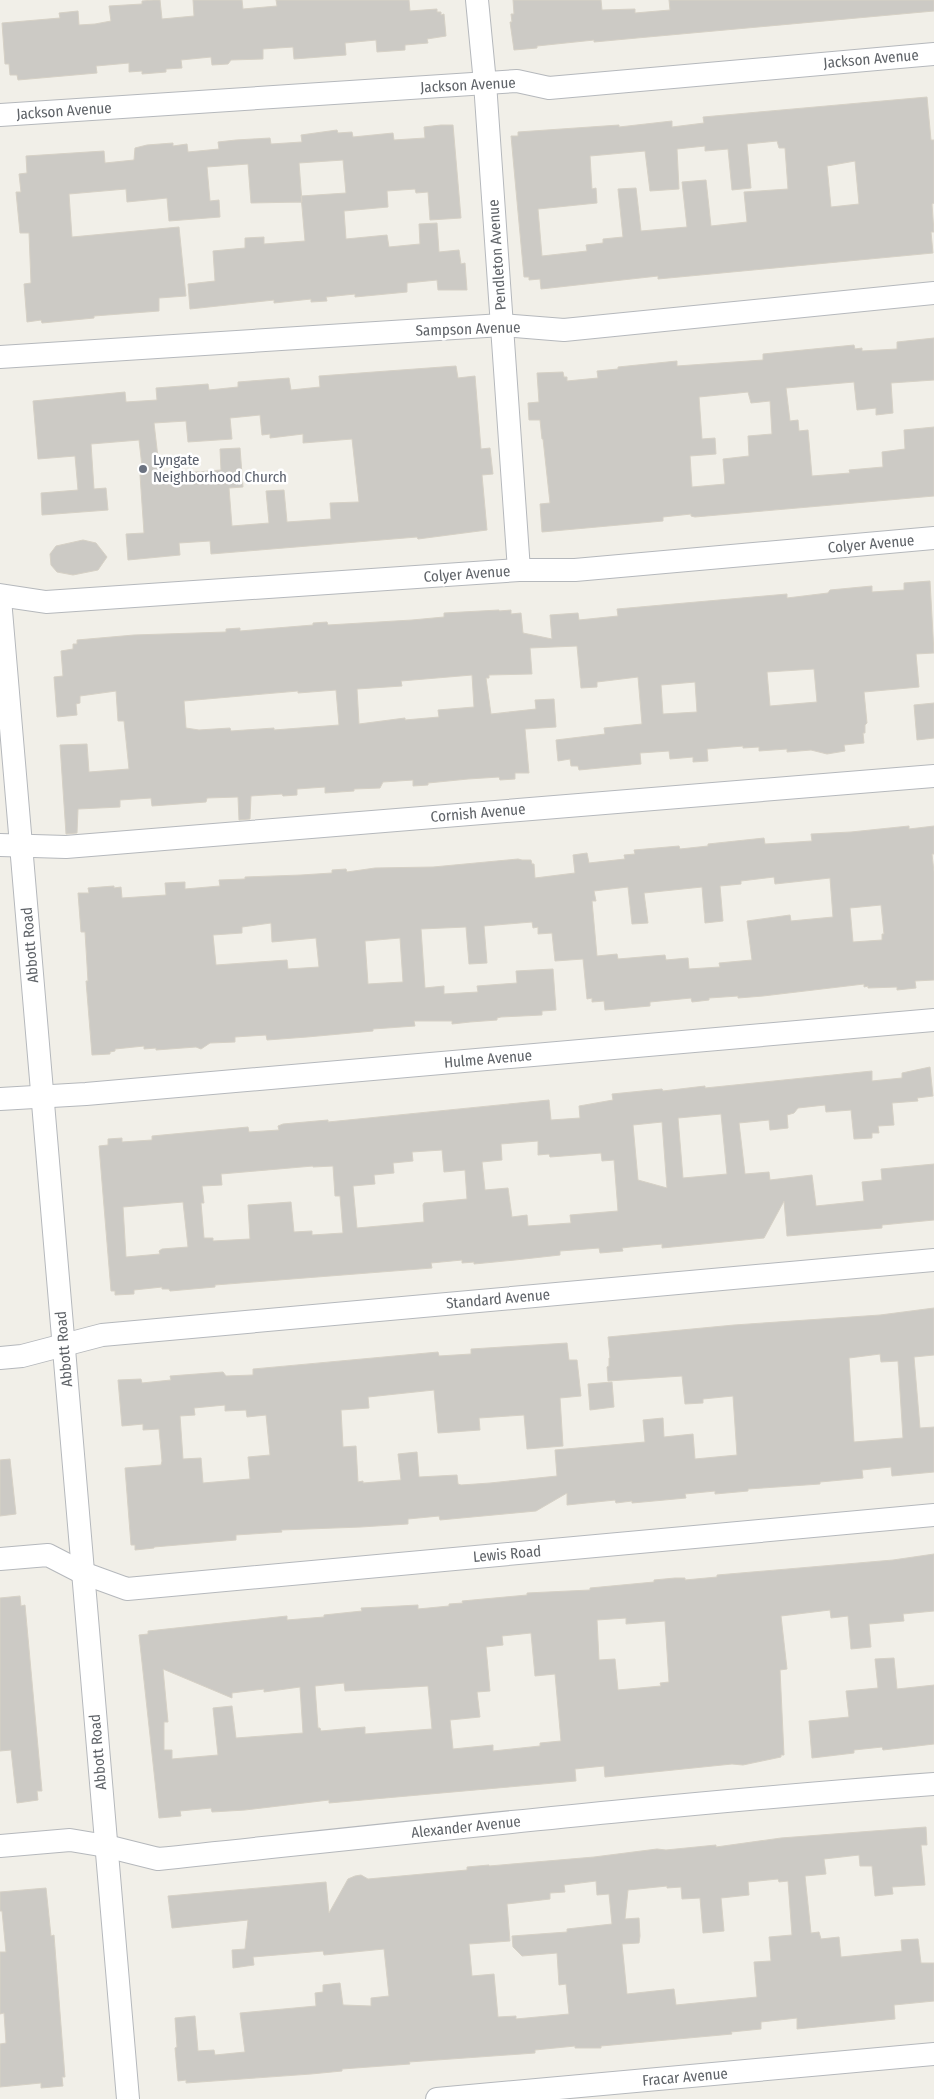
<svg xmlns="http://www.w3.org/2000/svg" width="934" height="2099" viewBox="0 0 934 2099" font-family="'Fira Sans Condensed',sans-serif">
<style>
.building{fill:#cccac5;stroke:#d6d1c6;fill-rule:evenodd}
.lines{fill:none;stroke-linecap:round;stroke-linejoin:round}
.minor-casing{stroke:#b5b8bc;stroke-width:24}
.minor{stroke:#fff;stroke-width:22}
.worship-dot{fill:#6b7280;stroke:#fff;stroke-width:2}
.labels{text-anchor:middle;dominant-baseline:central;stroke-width:5;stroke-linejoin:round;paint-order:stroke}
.street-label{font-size:15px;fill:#5f6368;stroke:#fff}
.worship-label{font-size:15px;fill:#5b616d;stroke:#fff;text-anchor:start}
</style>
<rect width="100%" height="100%" fill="#f1efe8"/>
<g class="building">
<polygon points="153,0 160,0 162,19 194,16 193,0 242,0 243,9 277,6 276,0 409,0 410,11 437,9 437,12 441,12 441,15 444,14 446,36 427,39 428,43 405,45 405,50 377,52 376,40 345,43 346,55 294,59 293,47 263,49 263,59 231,60 228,64 212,65 211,57 181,60 182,68 166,69 166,72 142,74 142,71 129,72 129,63 96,66 97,73 18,80 17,75 10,75 9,64 5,64 2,23 60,18 59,13 78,11 79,25 95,24 111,21 109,6 142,4 142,1"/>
<polygon points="513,0 601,0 602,10 635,9 635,13 670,10 669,0 934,0 934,11 637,38 594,42 594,40 537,46 537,48 514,50 510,22 512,22 511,14 514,14"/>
<path d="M927 97 931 140H934V203L932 204 934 232H931L933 253 658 279V276L541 289 540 279 529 280V277H524L511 136H518V132L619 125V127L672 121V127L704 123 703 117ZM777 141 779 148H785L788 189 744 192 747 222 711 226 706 180 682 182 687 227 641 231 636 188 618 189 623 237 603 239V243L586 245 587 251 542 256 538 209 597 203 596 188 592 189 590 156 645 151 650 191 679 189 677 149 705 146V151L728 149 732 190 751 188 747 144ZM855 161 859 204 831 207 827 166Z"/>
<polygon points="441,125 453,125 461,218 430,220 428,192 416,193 415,189 387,191 388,207 344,211 346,239 387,235 389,247 420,244 419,224 437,223 439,252 459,250 461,264 465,263 467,290 438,290 437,280 407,283 407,292 355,297 355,294 326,297 327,301 311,302 311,299 274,303 274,300 190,309 188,284 215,281 213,251 245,248 245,238 264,237 264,244 305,241 301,196 346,193 343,160 299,163 302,202 251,203 248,164 207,167 210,201 219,200 220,217 169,221 167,198 127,202 126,189 69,194 72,237 179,227 186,296 159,298 159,311 94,316 94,318 42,323 41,320 27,322 24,284 31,283 29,233 20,233 16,192 21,192 19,174 27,173 26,156 104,151 105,163 134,160 135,148 147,145 173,143 173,146 187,144 188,152 219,149 218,142 236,140 270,138 271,144 302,142 301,135 337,130 338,133 352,132 353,137 393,133 394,140 425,138 424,127"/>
<path d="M934 338V380L891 383 893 413 876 415V408L857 410 854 382 786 388 790 421 798 420 799 431 808 430 812 476 850 473 849 470 883 467 882 452 905 449 904 430 934 427V496L695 517 691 516V514L663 517V521L542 532 540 504 550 503 543 439H542L540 420H529L528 403 539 402 537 373 563 372 564 377H567V381L598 378 597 371 618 369V367L677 361V366L763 360V354L854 345 855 349 862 348V351L897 349V342ZM748 392 751 403 770 401 772 434 748 436 749 456 723 459 725 484 692 487 690 456 716 454 715 438 702 439 699 397Z"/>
<path d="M456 366 458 378 475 376 481 449 490 448 493 474 482 475 487 530 418 539 417 537 211 554 210 541 179 543 180 555 128 560 126 534 144 533 140 475H143L139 440 91 444 94 489 106 488 108 510 42 515 41 493 78 490 75 456 38 459 33 401 125 392 126 402 157 400 156 388 208 384 209 390 238 387V382L289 378 291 390 320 387 319 376ZM260 415 262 435 270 434V438L303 434V443L352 439 359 502 330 503 331 519 287 522 284 490 266 491 269 523 232 526 229 488 243 487 240 448 220 449 221 470 160 475 154 423 186 421 188 442 232 439 230 418Z"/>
<polygon points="83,540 96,543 107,557 98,570 73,575 57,572 51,565 50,554 56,546"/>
<path d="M930 581 934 653 916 654 919 687 864 692 867 723 865 725V733H863L864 743 844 745 845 751 827 754 811 750 787 752V749L759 751V747L743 748V746L707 749 708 761 693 762V757L670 759 669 751 640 753 641 764 579 770 578 766H571L570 759 558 761 556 740 605 734 604 728 642 724 638 677 597 682V687L581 688 577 646 530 648 532 674 489 675V678H486L491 714 536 709 535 700 554 699 556 727 525 729 529 773H515V779L500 780 499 777 468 779 428 783V785L413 786V780L383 782 380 788 354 789V791L325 793V787L297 789V795L283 796 282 794 251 796 250 819 239 820 238 797 207 798 206 802 152 806 151 798 120 800V807L78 809 77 833 66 834 60 745 87 744 89 772 129 769 124 721H118L116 691 80 696V703L76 704 77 715 57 717 54 677 63 676 61 651 73 649V644H77V640L134 635 226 632V629L240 628V631L313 625V623L327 622 328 625 412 620 444 617V613L499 610V611L511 610V614L521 613 523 633 552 639 550 615 578 613 579 620 618 616 617 609 787 594V598L828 593 830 590 872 586V592L904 590V583ZM814 669 817 702 770 706 767 672ZM472 675 474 707 438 710 439 717 405 720V718L359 724 357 689 402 686 401 681ZM695 682 697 712 663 714 661 685ZM336 690 339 725 274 730V728L231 731 230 728 199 730 186 728 184 701 298 691V693Z"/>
<polygon points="934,703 934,738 917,740 914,705"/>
<path d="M909 826V829L934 826V854H932L934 872V980L915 981 916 988 897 990V987L868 988V986L864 987V984L763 996 738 998V996L709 998V1000L692 1002 691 998 650 1002V1006L605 1010 604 1001 592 1002V998L587 999 583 959 555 961 552 933 538 934V927L533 928 532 922 484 926 487 963 469 964 466 927 421 929 425 988 444 986V994L478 992 477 986 517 983 516 971 553 969 556 1010 542 1011V1015L501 1017 497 1018V1020L470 1022 452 1024V1021H414L415 1026 373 1029V1031L307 1037 267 1040 266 1035 235 1037V1042L210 1043 201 1049 196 1047 156 1050V1048L144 1049V1046L115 1049V1051L110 1052V1054L92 1055 86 981H88L85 932H81L78 893H89L88 888 114 886V888L121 887 122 898 166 895 165 883 185 882V889L220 886 219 880 245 879V877L301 875 332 873V870L346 869 347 872 375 868 433 867 518 859 522 860H531L532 864H534L535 878 575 873 573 855 587 853 589 863 625 859 624 855 635 854 634 850 679 846 680 849 708 846V844L764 838 765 844 812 841 811 834 851 832ZM774 877 775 884 830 878 833 917 791 921 790 915 747 921 752 960 719 963 720 967 689 969 688 958 666 960 665 955 618 959 617 954 597 956 592 901H596L594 891 628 887 632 924 648 923 644 893 702 887 705 923 723 921 720 886 741 884V881ZM881 905 884 934H882V940L853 942 850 908ZM271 923 272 942 316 938 319 967 288 969 287 960 216 965 213 935 242 933V927ZM400 938 403 982 368 984 365 941Z"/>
<path d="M930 1067 933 1096 917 1098 918 1101 892 1103 894 1125 878 1126 879 1133H872V1138L854 1139 851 1110 826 1112 825 1105 798 1108 794 1113 787 1115 788 1128 770 1130 769 1120 739 1123 745 1174 769 1172 770 1180 812 1175 816 1206 864 1201 862 1182 882 1180 881 1169 934 1164V1220L882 1225V1228L787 1236 784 1201 764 1238 662 1248V1244L630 1247 622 1248 623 1251 600 1253 599 1248 560 1251V1255L515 1260 474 1264V1262L462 1263V1260L431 1263 432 1268 215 1285V1287L170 1291 169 1289H162V1287L134 1290V1294L115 1295V1291H111L99 1146 108 1145V1139L122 1138V1142L152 1140V1136L248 1127 249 1132 279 1130 278 1126 283 1124 328 1120V1122L549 1100 551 1120 580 1118 579 1106 613 1100 612 1094 662 1089 663 1091 705 1086V1088L872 1071V1081L902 1078V1073ZM721 1114 727 1174 683 1178 678 1118ZM662 1122 667 1188 638 1180 633 1125ZM538 1141V1155L549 1154 550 1157 601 1153 602 1161 614 1160 618 1211 570 1215 571 1223 528 1226 527 1215 512 1217 508 1188 485 1190 482 1162 502 1160 501 1144ZM442 1150 444 1172 465 1170 467 1199 424 1203 423 1205 424 1222 357 1228 353 1186 375 1184 374 1175 394 1173 393 1163 413 1161 412 1152ZM313 1166V1167L333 1166 335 1196H340L343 1233 312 1235V1231L294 1232 291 1202 248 1205 250 1239 213 1241V1238H204L201 1203H204L202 1186 222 1185 221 1174ZM183 1202 188 1247 162 1249 159 1251 160 1254 126 1257 123 1207Z"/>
<path d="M934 1308V1355L914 1357 920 1428 934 1427V1472L892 1476 891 1467 862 1470 863 1478 820 1482V1484L748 1489V1491L715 1494V1491L685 1494 686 1498 632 1503V1501L616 1503 615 1500 567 1505V1493L536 1511 440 1520 439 1516 408 1519V1524L361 1527 281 1530 282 1532 236 1535V1540L154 1547V1548L135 1550V1545H131L125 1468 161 1465 162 1461 159 1429 143 1430V1424L122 1426 118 1380 141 1379 142 1383 171 1380 170 1376 223 1372 226 1376 253 1375V1369L438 1352 439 1356 471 1354V1349L567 1343 569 1360H577L581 1396 560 1398 563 1446 527 1449 524 1415 479 1418 480 1430 438 1433 434 1390 368 1397 369 1408 341 1410 343 1447 356 1446 358 1482 363 1481V1483L401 1480 398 1454 417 1452 419 1477 457 1475 458 1484 461 1485 490 1483 557 1476 555 1450 645 1442 643 1420 663 1418 664 1437 693 1434 695 1459 737 1455 733 1396 703 1399V1403L685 1404 682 1376 608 1381 607 1367 609 1366V1358H610L608 1337 734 1325 880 1315ZM880 1354 881 1362 898 1361 903 1438 854 1442 849 1358ZM225 1405V1411L246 1410 247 1417 266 1415 270 1455 248 1457 250 1479 203 1483 201 1458 183 1459 180 1416 195 1415 194 1408Z"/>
<polygon points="612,1382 614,1407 590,1410 588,1384"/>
<polygon points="10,1459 16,1514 0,1516 0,1460"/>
<path d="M934 1554V1611L903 1614 904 1621 869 1624 871 1647 851 1649 848 1616 831 1618 830 1610 781 1616 787 1669 780 1670 784 1755H781V1757L743 1765 732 1764 605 1777 604 1766 575 1769 576 1781 329 1803V1800L245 1810 212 1812 211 1808 180 1811 181 1816 159 1818 139 1635 148 1634V1631L287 1616V1620L324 1617V1615L362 1611 361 1608 381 1607 418 1605V1609L449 1606V1604L463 1603 462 1601 527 1595V1593L590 1590V1588L654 1582V1580L675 1578H685V1580L717 1577V1575L893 1560ZM626 1618V1624L665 1621 669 1682 660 1683 661 1686 618 1690 615 1659 599 1660 597 1620ZM531 1633 535 1676 555 1674 561 1741 540 1743V1746L493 1751V1745L453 1749 450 1720 480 1717 477 1692 490 1691 486 1647 503 1645 502 1636ZM163 1669 232 1698V1693L264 1689V1692L300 1687 303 1733 236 1738 232 1706 213 1708 218 1755 172 1759V1750H164V1722H168ZM344 1683 345 1691 428 1686 432 1729 365 1734V1727L321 1731 320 1728H318L315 1686Z"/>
<polygon points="20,1596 21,1606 25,1605 42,1791 37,1791 38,1800 17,1803 11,1750 0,1751 0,1598"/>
<polygon points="894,1658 897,1689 934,1685 934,1744 883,1750 882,1747 854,1750 854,1753 812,1758 809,1721 849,1717 846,1691 878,1688 875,1659"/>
<path d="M926 1827 927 1845H921L925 1885 892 1887 893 1894 875 1896 872 1866H860L859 1855 824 1859 826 1874 805 1876 811 1933 819 1932 821 1939 839 1937 841 1957 902 1951 901 1940 918 1939 921 1963H934V2001L894 2005 895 2019 797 2029V2018L761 2022V2029L731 2032 732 2034 601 2046V2048H575V2046L535 2050V2053L409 2062 410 2064 342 2069V2071L311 2074 186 2083V2080L178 2081 175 2048 177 2047 175 2018 195 2016 198 2051 214 2050 215 2055 245 2052 240 2013 316 2006 315 1993 323 1992V1985L340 1983 343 2005 371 2006V1998L389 1996 384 1949 324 1955 323 1951 253 1957 254 1965 233 1968 232 1950 245 1949 248 1920 172 1928 168 1896 326 1882 329 1913 348 1879 355 1876 361 1875 368 1879 467 1870V1867L489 1865V1866L594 1857 657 1849 666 1850 716 1845V1847L781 1838ZM778 1879 779 1882 788 1881 792 1935 769 1937 771 1961 754 1962 757 1997 676 2005 674 1989 627 1994 622 1944 639 1943 640 1936 639 1918 625 1919 628 1890 667 1886V1888L681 1887 682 1899 700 1898 703 1933 724 1931 721 1898 749 1895 748 1882ZM596 1881 597 1895 609 1894 612 1924 567 1929V1932L512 1936 513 1947 522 1956 557 1953 559 1985 566 1984 569 2014 516 2019V2016L498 2017 494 1974 472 1976 469 1944 510 1941 507 1904 550 1899V1893L565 1892 564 1885Z"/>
<polygon points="46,1888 51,1936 54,1935 65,2077 62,2077 63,2086 41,2088 41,2083 0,2087 0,2044 6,2043 4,2013 0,2014 0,1952 6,1952 2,1911 0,1911 0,1892"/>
</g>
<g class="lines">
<g class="minor-casing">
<g id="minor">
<polyline points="477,0 485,83 519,570"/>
<polyline points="0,115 517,81 549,88 934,54"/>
<polyline points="0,357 502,325 564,330 934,293"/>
<polyline points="0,595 46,602 519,570 575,570 934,538"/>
<polyline points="0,599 128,2099"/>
<polyline points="0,845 66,847 934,776"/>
<polyline points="0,1099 86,1094 934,1020"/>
<polyline points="0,1358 22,1356 102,1335 934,1260"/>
<polyline points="0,1559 48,1555 83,1573 127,1589 934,1515"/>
<path d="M0 1846 70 1840 106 1846 158 1859C417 1832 675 1803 934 1784"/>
<polyline points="437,2099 934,2054"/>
</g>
</g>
<use href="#minor" class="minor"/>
</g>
<circle class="worship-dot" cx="143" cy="469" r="5"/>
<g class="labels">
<g class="street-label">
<text transform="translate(871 59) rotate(-5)">Jackson Avenue</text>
<text transform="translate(468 85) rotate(-3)">Jackson Avenue</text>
<text transform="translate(64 111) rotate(-4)">Jackson Avenue</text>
<text transform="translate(497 255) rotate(-94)">Pendleton Avenue</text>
<text transform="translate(468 329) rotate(-2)">Sampson Avenue</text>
<text transform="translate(871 544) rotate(-5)">Colyer Avenue</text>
<text transform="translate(467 574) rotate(-4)">Colyer Avenue</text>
<text transform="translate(478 813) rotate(-5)">Cornish Avenue</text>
<text transform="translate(30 945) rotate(-95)">Abbott Road</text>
<text transform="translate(488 1059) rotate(-5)">Hulme Avenue</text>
<text transform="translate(498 1299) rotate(-5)">Standard Avenue</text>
<text transform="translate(64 1349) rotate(-95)">Abbott Road</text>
<text transform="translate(507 1554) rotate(-5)">Lewis Road</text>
<text transform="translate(98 1752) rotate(-95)">Abbott Road</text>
<text transform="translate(466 1827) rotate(-6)">Alexander Avenue</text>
<text transform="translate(685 2077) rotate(-5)">Fracar Avenue</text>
</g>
<g class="worship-label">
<text x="153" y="460">Lyngate<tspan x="153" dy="17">Neighborhood Church</tspan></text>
</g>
</g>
</svg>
